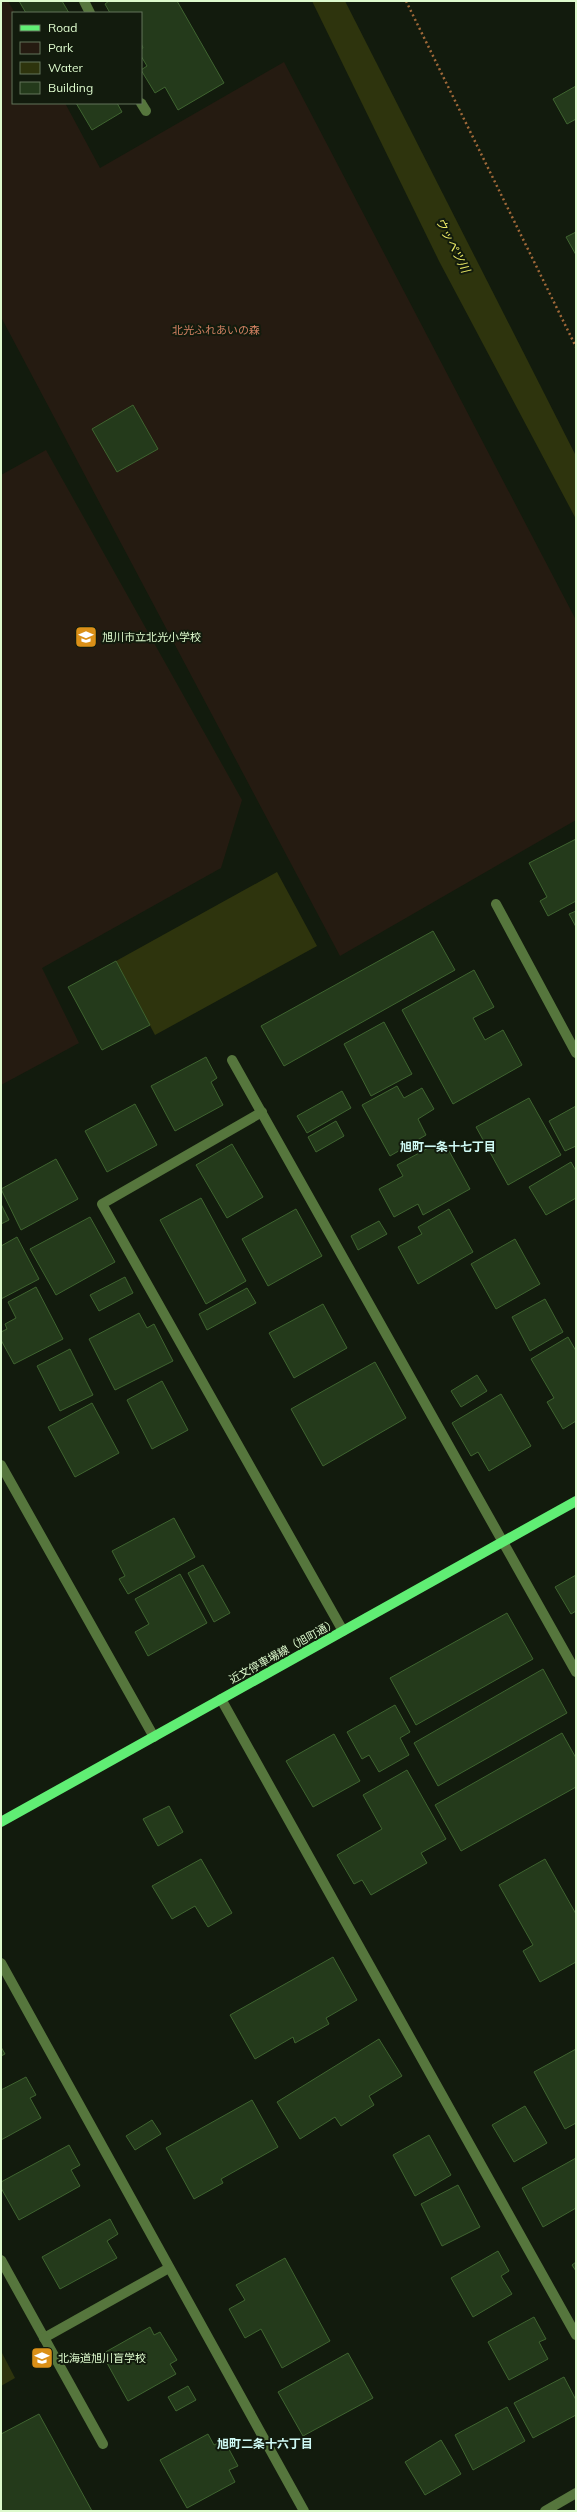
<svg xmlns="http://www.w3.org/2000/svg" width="577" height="2512" viewBox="0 0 577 2512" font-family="Mulish,'Noto Sans JP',sans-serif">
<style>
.green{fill:#251b11}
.water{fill:#2e340d}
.building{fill:#243a1b;stroke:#3f6430}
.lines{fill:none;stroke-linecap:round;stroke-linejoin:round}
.path{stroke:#a16939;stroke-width:2.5;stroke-dasharray:2 3;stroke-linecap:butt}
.minor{stroke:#56763d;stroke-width:10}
.major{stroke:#60ee74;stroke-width:10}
.labels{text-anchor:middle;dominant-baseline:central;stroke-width:4;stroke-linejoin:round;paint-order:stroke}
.park-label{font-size:11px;fill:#d18062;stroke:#121b0d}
.poi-label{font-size:11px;fill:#ddfacd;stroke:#121b0d;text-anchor:start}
.street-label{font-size:11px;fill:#ddfacd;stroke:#121b0d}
.water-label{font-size:12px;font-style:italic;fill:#eeec66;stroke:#121b0d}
.neighbourhood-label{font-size:12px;font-weight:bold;fill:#cffaf5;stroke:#121b0d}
</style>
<rect width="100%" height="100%" fill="#121b0d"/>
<g class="green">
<polygon points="1,1 8,1 15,13 13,13 13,103 65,103 100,168 284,62 576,620 576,820 340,956 1,317"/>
<polygon points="46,450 242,800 221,868 42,968 79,1043 1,1085 1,475"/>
</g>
<g class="water">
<polygon points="312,1 345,1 576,456 576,519 439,261"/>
<polygon points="277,872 317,946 155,1035 116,961"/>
<polygon points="1,2351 15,2378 1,2386"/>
</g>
<g class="building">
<polygon points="19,1 62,1 69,13 26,13"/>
<polygon points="109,1 177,1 224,83 178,110 165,87 155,93 141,70 147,66 141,56 141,49 143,48 141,43 141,13 110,13 105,4"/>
<polygon points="576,86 576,119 567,124 553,99"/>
<polygon points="76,103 117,103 122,112 92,130"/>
<polygon points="576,232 576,255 566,237"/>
<polygon points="133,405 158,449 117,472 92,429"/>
<polygon points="576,839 576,901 548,916 540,901 547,897 529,863"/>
<polygon points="576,911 576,927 569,914"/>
<polygon points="433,931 455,970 284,1066 261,1026"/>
<polygon points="116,961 150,1025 102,1050 68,987"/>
<polygon points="474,970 494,1007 473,1018 485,1040 503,1030 522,1065 453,1104 402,1010"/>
<polygon points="384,1022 412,1074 371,1096 344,1044"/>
<polygon points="206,1057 217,1078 211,1082 223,1105 175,1131 151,1086"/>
<polygon points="397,1086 404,1098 422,1088 434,1109 418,1119 426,1135 390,1156 362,1105"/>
<polygon points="342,1091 351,1108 307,1133 297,1116"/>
<polygon points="529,1098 561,1155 508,1185 476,1127"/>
<polygon points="135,1104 157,1145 107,1172 85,1131"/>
<polygon points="576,1106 576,1146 565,1151 549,1121"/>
<polygon points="336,1121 344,1136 316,1152 308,1137"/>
<polygon points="443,1140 470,1189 423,1215 418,1204 394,1217 379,1189 403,1176 397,1165"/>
<polygon points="232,1144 263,1197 227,1218 196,1165"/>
<polygon points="56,1159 78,1199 21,1230 1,1189"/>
<polygon points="571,1162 576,1171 576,1198 546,1215 529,1187"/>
<polygon points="201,1198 246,1281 206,1304 160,1220"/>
<polygon points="1,1204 9,1220 1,1224"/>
<polygon points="296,1209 322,1256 268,1286 242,1239"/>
<polygon points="449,1209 473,1252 418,1284 398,1247 422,1234 418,1227"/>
<polygon points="90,1217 115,1262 56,1295 30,1249"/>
<polygon points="379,1221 387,1234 358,1250 351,1236"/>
<polygon points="17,1237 39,1279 1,1299 1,1246"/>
<polygon points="515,1239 540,1284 496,1309 471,1264"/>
<polygon points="125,1277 133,1293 99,1311 90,1295"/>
<polygon points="36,1287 63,1339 14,1364 1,1340 1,1332 7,1329 5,1324 16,1318 8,1302"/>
<polygon points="247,1288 256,1303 207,1330 199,1314"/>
<polygon points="545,1299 563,1332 530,1351 512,1317"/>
<polygon points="323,1304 347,1348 294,1378 269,1333"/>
<polygon points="139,1313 147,1328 154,1324 173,1361 115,1390 89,1339"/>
<polygon points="568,1337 576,1351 576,1421 563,1429 547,1402 554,1398 531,1359"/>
<polygon points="70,1349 93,1395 60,1411 37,1366"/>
<polygon points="375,1362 406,1418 323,1466 291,1409"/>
<polygon points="477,1375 487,1391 461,1407 451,1391"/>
<polygon points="162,1381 188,1430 152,1449 127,1400"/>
<polygon points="501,1394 531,1446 489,1471 478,1452 471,1456 452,1423"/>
<polygon points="92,1403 119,1453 75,1477 48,1427"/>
<polygon points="174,1518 195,1557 128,1594 119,1579 125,1576 112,1551"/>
<polygon points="203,1565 230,1613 214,1622 188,1573"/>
<polygon points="180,1574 207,1623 148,1656 135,1632 149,1624 135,1599"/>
<polygon points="576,1575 576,1611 571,1614 555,1587"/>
<polygon points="507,1613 533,1659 416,1725 390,1678"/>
<polygon points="543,1669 567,1713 438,1786 414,1743"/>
<polygon points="395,1705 410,1732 400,1738 409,1755 379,1772 369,1755 362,1759 347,1732"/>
<polygon points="562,1733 576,1758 576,1787 461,1851 435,1805"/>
<polygon points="334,1734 360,1781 313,1807 286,1761"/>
<polygon points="407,1770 446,1839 421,1853 427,1863 371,1895 362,1880 354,1884 337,1855 382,1829 363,1795"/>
<polygon points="169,1806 183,1832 158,1846 143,1819"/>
<polygon points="201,1859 232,1913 208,1927 195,1906 172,1919 152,1886"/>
<polygon points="545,1859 576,1914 576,1962 540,1982 523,1951 533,1945 499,1885"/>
<polygon points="333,1957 357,2000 326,2018 329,2024 295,2043 293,2037 255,2059 230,2015"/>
<polygon points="379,2039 402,2076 369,2096 374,2105 341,2126 335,2117 300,2139 277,2102"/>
<polygon points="1,2047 5,2054 1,2056"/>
<polygon points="576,2049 576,2123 565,2129 534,2072"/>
<polygon points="26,2077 36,2095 30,2098 41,2118 1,2140 1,2090"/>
<polygon points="252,2100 278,2147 221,2179 223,2183 194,2199 166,2148"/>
<polygon points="525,2106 547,2143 514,2162 492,2125"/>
<polygon points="152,2120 161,2134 135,2150 126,2136"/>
<polygon points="429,2135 451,2175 415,2196 393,2155"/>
<polygon points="69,2145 80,2165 71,2170 80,2186 19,2220 1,2188 1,2182"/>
<polygon points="576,2158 576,2208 543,2227 522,2188"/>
<polygon points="458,2185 480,2227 442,2246 421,2204"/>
<polygon points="110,2219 118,2234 107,2241 117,2258 60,2289 42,2257"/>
<polygon points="498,2251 509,2271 501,2276 512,2294 473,2317 451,2278"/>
<polygon points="285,2258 330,2341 282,2368 261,2329 245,2338 229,2309 245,2300 236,2285"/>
<polygon points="576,2262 576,2271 572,2265"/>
<polygon points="534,2317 546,2339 539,2342 548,2359 509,2380 488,2342"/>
<polygon points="150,2327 154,2335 160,2332 177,2360 170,2364 176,2374 128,2401 102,2354"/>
<polygon points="348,2353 373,2398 303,2436 278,2392"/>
<polygon points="564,2377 576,2400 576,2415 533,2438 514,2403"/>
<polygon points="188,2386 196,2400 176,2411 168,2397"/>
<polygon points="507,2407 525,2441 473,2470 455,2435"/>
<polygon points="39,2414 92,2511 1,2511 1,2434"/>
<polygon points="208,2434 214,2445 224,2440 238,2466 229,2470 235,2482 187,2508 160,2460"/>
<polygon points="441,2440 461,2474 425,2495 405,2462"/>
</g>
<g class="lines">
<polyline class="path" points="406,1 576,347"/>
<g class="minor">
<polyline points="84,1 90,13"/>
<polyline points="141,103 146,111"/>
<polyline points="496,904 576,1053"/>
<polyline points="232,1060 576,1672"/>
<polyline points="262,1112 102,1204 343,1631"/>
<polyline points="1,1465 154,1737"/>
<polyline points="221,1699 576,2335"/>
<polyline points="1,1963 304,2511"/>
<polyline points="1,2260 103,2444"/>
<polyline points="44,2338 169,2268"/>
<polyline points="545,2511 576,2493"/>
</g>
<polyline class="major" points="1,1822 576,1501"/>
</g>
<defs>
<g id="school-square" transform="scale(1.15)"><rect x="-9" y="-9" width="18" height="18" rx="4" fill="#db9018" stroke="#121b0d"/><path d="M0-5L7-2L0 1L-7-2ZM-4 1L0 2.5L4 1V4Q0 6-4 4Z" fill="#fff"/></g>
</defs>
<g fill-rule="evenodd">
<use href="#school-square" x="86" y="637"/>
<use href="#school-square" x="42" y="2358"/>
</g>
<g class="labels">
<g class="park-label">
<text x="216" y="330">北光ふれあいの森</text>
</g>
<g class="poi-label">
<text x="102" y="637">旭川市立北光小学校</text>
<text x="58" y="2358">北海道旭川盲学校</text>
</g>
<g class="street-label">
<text transform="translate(283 1651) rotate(-29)">近文停車場線（旭町通）</text>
</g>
<g class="water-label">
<text transform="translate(453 245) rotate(63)">ウッペツ川</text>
</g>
<g class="neighbourhood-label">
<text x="448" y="1146">旭町一条十七丁目</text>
<text x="265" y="2443">旭町二条十六丁目</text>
</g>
</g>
<rect width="577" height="2512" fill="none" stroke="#ddfacd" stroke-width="4"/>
<rect x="12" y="12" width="130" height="92" fill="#121b0d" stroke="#63745a"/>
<rect x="20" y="25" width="20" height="6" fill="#60ee74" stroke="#63745a"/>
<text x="48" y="32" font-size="12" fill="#ddfacd">Road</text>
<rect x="20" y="42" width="20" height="12" fill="#251b11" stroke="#63745a"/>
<text x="48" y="52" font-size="12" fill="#ddfacd">Park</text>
<rect x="20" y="62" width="20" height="12" fill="#2e340d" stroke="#63745a"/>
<text x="48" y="72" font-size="12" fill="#ddfacd">Water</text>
<rect x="20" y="82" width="20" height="12" fill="#243a1b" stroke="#63745a"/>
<text x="48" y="92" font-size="12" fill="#ddfacd">Building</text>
</svg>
